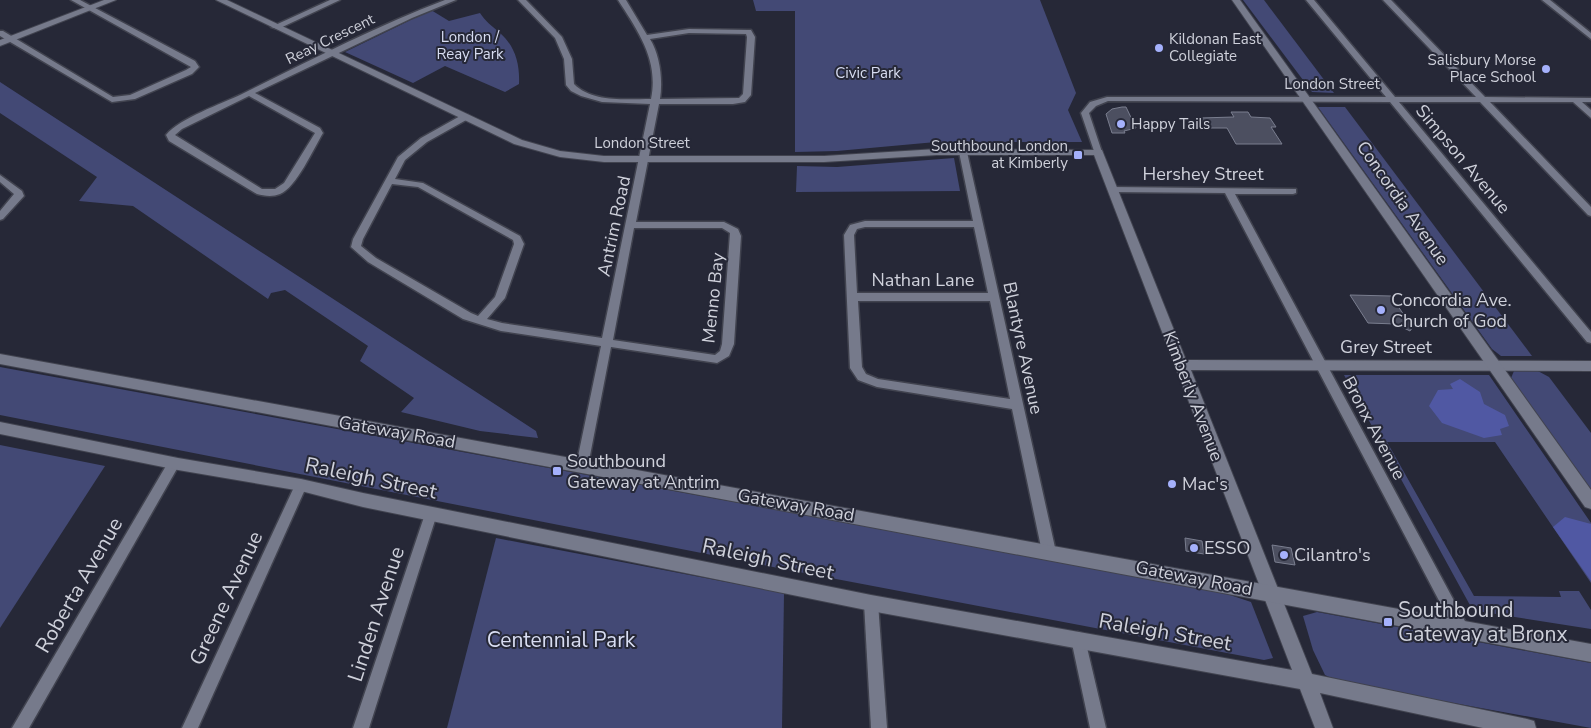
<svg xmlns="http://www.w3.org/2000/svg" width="1591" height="728" viewBox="0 0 1591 728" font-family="'Nunito Sans',sans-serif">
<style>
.green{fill:#434975}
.forest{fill:#5058a3}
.building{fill:#4c4f60;stroke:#7a7e8f}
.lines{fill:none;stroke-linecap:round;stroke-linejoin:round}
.minor-casing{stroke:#41434f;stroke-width:3}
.tertiary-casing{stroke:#41434f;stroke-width:2}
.secondary-casing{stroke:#41434f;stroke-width:2}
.minor{fill:#767a8b;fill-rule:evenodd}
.tertiary{fill:#767a8b;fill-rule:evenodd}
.secondary{fill:#767a8b;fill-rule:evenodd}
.poi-dot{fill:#a5b1fc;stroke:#262837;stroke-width:2}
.labels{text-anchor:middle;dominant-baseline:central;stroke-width:4;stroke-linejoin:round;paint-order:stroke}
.far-park-label{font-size:15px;fill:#d8ddf2;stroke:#262837}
.far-street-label{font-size:15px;fill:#cfd1db;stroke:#262837}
.far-poi-label{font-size:15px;fill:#cfd1db;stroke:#262837;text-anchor:start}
.street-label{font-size:18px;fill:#cfd1db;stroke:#262837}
.poi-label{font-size:18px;fill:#cfd1db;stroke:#262837;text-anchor:start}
.near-street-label{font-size:21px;fill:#cfd1db;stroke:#262837}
.near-poi-label{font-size:21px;fill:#cfd1db;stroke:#262837;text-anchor:start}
.near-park-label{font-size:21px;fill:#d8ddf2;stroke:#262837}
</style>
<rect width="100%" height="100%" fill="#262837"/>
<g class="green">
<polygon points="753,0 1040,0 1076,93 1068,110 1082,142 936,142 837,151 795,152 795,11 756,11"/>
<polygon points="1243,0 1264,0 1334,93 1312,92"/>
<path d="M431 10 449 21 480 13C485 21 492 26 500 33 515 46 520 64 519 84L505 92 445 66 413 83 345 52Z"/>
<polygon points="0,82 536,431 538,438 480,431 401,412 414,398 360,361 368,346 285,290 271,293 268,299 133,206 79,201 97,177 0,113"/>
<polygon points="1318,107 1345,107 1532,356 1501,356 1492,349"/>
<polygon points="954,158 960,191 796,192 797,166 837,167"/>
<polygon points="0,367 1218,591 1251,602 1273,658 1264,660 778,568 0,415"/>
<polygon points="1536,370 1549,377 1591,433 1591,490 1511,378 1514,371"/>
<polygon points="1344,375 1489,375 1591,523 1591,583 1495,442 1387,442 1474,596 1561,597 1559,591 1579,591 1591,610 1591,629 1483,612 1471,607"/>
<polygon points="0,445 105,466 0,628"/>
<polygon points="496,538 784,593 782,728 447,728"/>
<polygon points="1317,612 1591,663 1591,728 1339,682 1325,675 1313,650 1303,616"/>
</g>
<g class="forest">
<polygon points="1460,379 1480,392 1484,404 1505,415 1509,426 1500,429 1502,435 1484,438 1442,423 1429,406 1438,390 1453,389 1450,384"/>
<polygon points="1565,517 1591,524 1591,581 1553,527"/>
</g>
<g class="building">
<polygon points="1122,107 1126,107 1136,128 1124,131 1125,133 1112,133 1106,114 1112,109"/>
<polygon points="1231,112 1248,112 1251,117 1270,118 1276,127 1271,127 1282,144 1236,144 1227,128 1207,128 1200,118 1234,117"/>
<polygon points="1350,295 1391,296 1404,315 1417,321 1410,331 1396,324 1368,323"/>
<polygon points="1185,538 1202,541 1204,554 1186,551"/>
<polygon points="1272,545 1291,548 1295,565 1275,562"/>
</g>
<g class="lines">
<g class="minor-casing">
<g id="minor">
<polygon points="71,0 80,0 195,61 199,67 192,74 135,99 112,102 0,36 0,31 3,31 113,97 130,95 186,70 191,67"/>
<polygon points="330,0 340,0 278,29 271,27"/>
<path d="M445 0H456L412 18 255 93 320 128 323 133C314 148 296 188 280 194 273 197 264 196 257 194L169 141 166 135C180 118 221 104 242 94 309 61 376 26 445 0ZM249 96 315 133 284 183 275 189H262L175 135 182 129Z"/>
<path d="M518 0H526L562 37 572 59 574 84C593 103 627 99 651 99 659 60 638 31 618 0H626L647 35 689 29 748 30H751L755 37 751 95 745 102 733 104H659L636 222H724L738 229 741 236 734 344 729 356 717 363 611 347 588 466 586 470 582 471 578 470 576 466 601 346 501 331 463 319 368 262 351 247 353 239 398 157 421 138 462 115H468V119L427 142 405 160 395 179 423 183 520 236 524 244 505 298 487 319 502 323 602 338 650 104 602 102 581 96 571 91 566 85 564 59 555 38ZM689 33 746 34 747 37 743 94 739 98 660 99C663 80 660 55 650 39ZM392 184 418 187 513 240 514 244 495 297 478 316 471 313 376 258 361 246 363 239ZM634 228H722L730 233 722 344 720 351 715 355 613 340Z"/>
<polygon points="1306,0 1314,0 1395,97 1476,97 1383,0 1391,0 1485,97 1591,98 1591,102 1582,102 1591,110 1591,118 1573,102 1490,102 1591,207 1591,216 1588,215 1480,102 1399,102 1591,332 1591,343 1587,342 1390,102 1108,101 1096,106 1089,113 1102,152 1101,154 1095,154 1081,113 1090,102 1107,97 1386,97"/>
<polygon points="1542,0 1550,0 1591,33 1591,39"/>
<path d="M963 149 967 152 1056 552 1054 556 1049 558 1044 556 1042 552 1012 409 877 387 858 380 850 368 844 235 850 225 865 221H973L959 152ZM865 227H974L988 293H857L854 235 857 229ZM858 301H990L1010 399 878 379 866 374 862 367Z"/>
<polygon points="0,175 22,191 24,196 3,219 0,220 0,211 14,194 0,182"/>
<polygon points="1113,187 1296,189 1296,193 1293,194 1235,194 1466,623 1468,628 1466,633 1461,635 1456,633 1225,193 1110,192 1110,188"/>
<polygon points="174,458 178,459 180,463 178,467 29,728 12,728 170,459"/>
<polygon points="301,480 305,481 307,485 198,728 182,728 295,485 297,481"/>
<polygon points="431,508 436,510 437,514 369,728 353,728 425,514 426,510"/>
<polygon points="871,597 876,598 878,603 887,728 871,728 864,603 866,598"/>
<polygon points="1078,632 1083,634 1085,639 1106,728 1090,728 1071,639 1073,634"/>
</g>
</g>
<g class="tertiary-casing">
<g id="tertiary">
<polygon points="104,0 116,0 0,46 0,40"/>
<polygon points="216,0 227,0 522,140 560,151 604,156 824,156 937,149 1102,150 1186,360 1591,361 1591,371 1191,370 1312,674 1527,719 1534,721 1536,728 1483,728 1320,693 1333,728 1315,728 1300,689 871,611 363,507 301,491 178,470 0,434 0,422 178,458 301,479 363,493 871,595 1292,670 1094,155 937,155 824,162 604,162 560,157 514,144"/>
</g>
</g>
<g class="secondary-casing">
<g id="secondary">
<polygon points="1232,0 1240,0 1591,490 1591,509 1585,507"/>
<polygon points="0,354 1591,644 1591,662 0,364"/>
</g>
</g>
<use href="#minor" class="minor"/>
<use href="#tertiary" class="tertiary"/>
<use href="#secondary" class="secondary"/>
</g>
<g class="poi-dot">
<circle cx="1159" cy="48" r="5"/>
<circle cx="1546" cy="69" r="5"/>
<circle cx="1121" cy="124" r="5"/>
<rect x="1073" y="150" width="10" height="10" rx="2.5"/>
<circle cx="1381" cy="310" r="5"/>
<rect x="552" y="466" width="10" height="10" rx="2.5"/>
<circle cx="1172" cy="484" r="5"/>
<circle cx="1194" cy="548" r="5"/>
<circle cx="1284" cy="555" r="5"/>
<rect x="1383" y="617" width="10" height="10" rx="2.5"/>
</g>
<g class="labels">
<g class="far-park-label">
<text x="470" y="37">London /<tspan x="470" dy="17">Reay Park</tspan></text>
<text x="868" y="73">Civic Park</text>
</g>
<g class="far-street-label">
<text transform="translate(330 39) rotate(-26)">Reay Crescent</text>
<text x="1332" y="84">London Street</text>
<text x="642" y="143">London Street</text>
</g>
<g class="far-poi-label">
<text x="1169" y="39">Kildonan East<tspan x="1169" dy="17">Collegiate</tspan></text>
<text x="1536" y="60" text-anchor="end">Salisbury Morse<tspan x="1536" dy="17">Place School</tspan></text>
<text x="1131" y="124">Happy Tails</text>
<text x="1068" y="146" text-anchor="end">Southbound London<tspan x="1068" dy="17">at Kimberly</tspan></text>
</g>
<g class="street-label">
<text transform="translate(1463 159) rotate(50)">Simpson Avenue</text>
<text x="1203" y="174">Hershey Street</text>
<text transform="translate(1403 203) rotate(55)">Concordia Avenue</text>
<text transform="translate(614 226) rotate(-78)">Antrim Road</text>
<text x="923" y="280">Nathan Lane</text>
<text transform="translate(713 298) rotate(-84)">Menno Bay</text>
<text x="1386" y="347">Grey Street</text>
<text transform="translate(1023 348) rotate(78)">Blantyre Avenue</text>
<text transform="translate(1193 396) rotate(69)">Kimberly Avenue</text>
<text transform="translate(1374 428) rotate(62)">Bronx Avenue</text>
<text transform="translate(397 432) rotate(10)">Gateway Road</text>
<text transform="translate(796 505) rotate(10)">Gateway Road</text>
<text transform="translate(1194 578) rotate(11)">Gateway Road</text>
</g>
<g class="poi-label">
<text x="1391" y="300">Concordia Ave.<tspan x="1391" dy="21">Church of God</tspan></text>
<text x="567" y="461">Southbound<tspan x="567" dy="21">Gateway at Antrim</tspan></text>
<text x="1182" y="484">Mac's</text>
<text x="1204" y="548">ESSO</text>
<text x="1294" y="555">Cilantro's</text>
</g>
<g class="near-street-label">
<text transform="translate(371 478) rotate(12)">Raleigh Street</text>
<text transform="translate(768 559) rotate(12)">Raleigh Street</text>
<text transform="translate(79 585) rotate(-60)">Roberta Avenue</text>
<text transform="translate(226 598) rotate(-65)">Greene Avenue</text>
<text transform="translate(376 614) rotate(-72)">Linden Avenue</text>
<text transform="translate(1165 632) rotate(10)">Raleigh Street</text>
</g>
<g class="near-poi-label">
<text x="1398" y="610">Southbound<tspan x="1398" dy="24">Gateway at Bronx</tspan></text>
</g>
<g class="near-park-label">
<text x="561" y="640">Centennial Park</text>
</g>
</g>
</svg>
